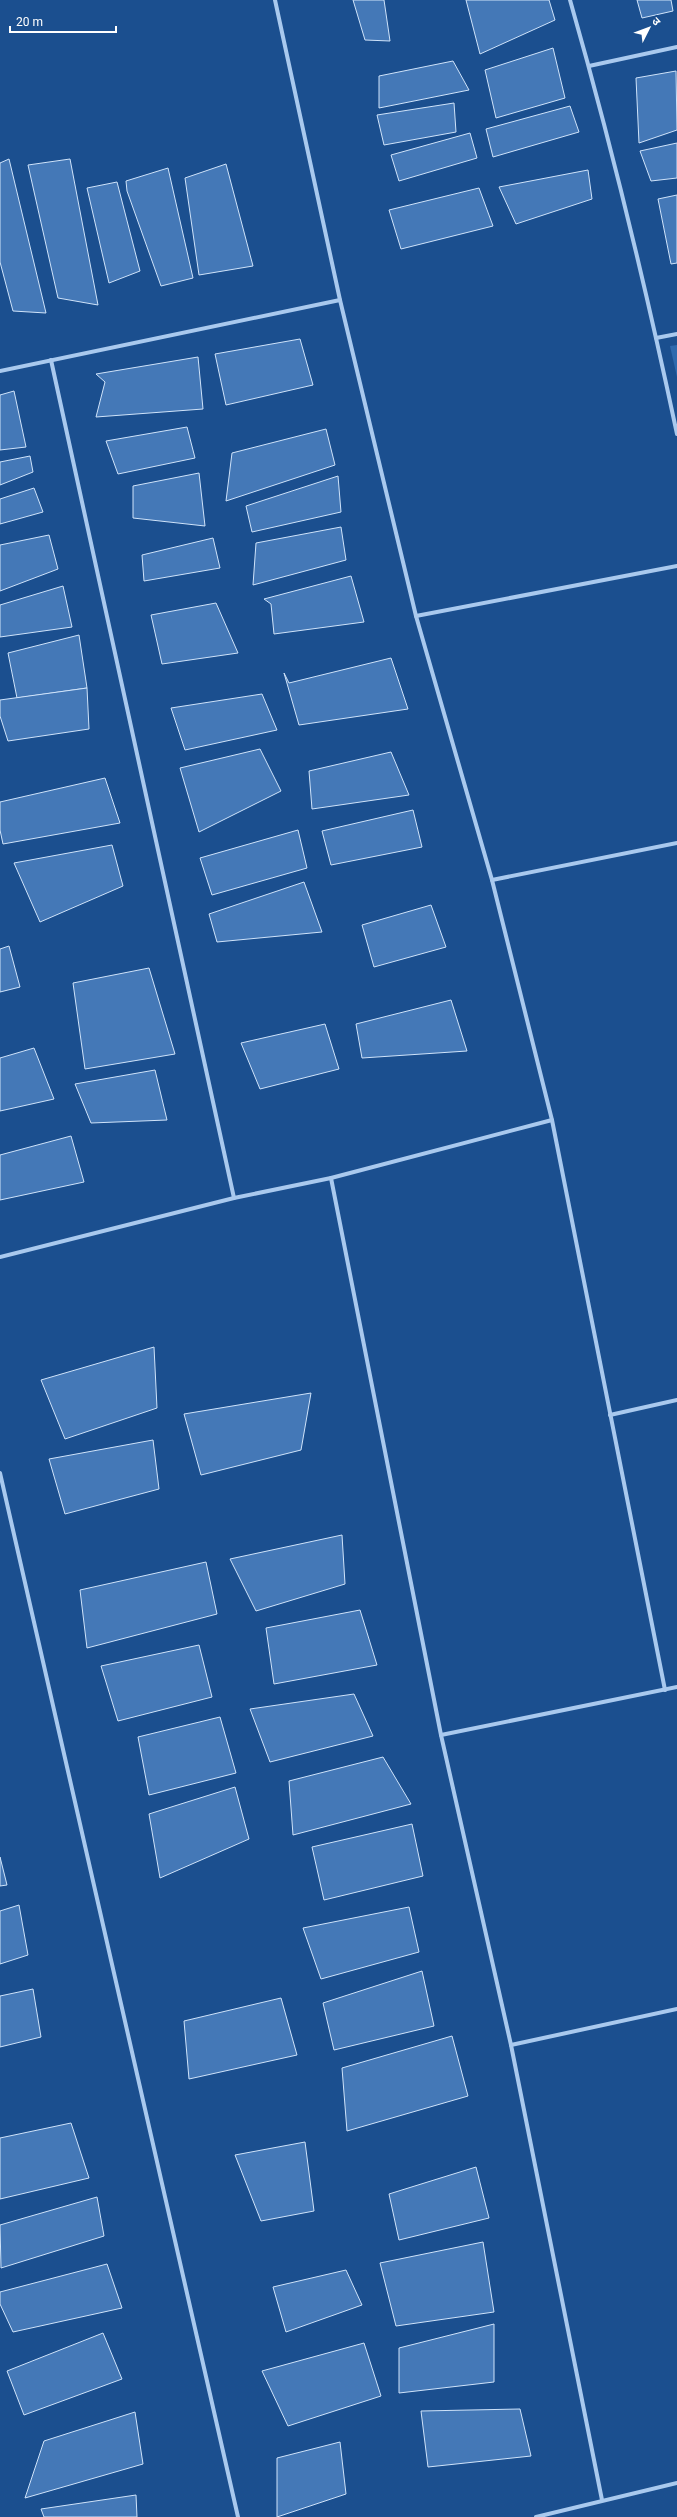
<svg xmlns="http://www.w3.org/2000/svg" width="677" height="2517" viewBox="0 0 677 2517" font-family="Roboto,'Noto Sans Devanagari',sans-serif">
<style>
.green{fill:#2e69ad}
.building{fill:#4478b7;stroke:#cfe3fa}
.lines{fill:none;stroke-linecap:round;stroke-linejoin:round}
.minor{stroke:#a9c9ee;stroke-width:4}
</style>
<rect width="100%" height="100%" fill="#1b4f8f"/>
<polygon class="green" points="677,345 677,377 670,346"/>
<g class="building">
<polygon points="353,0 384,0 390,41 365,40"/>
<polygon points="466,0 549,0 555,20 480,54"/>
<polygon points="637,0 671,0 673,11 642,18"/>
<polygon points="553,48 565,98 496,118 485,70"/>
<polygon points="453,61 469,90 379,108 379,76"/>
<polygon points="676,71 677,130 639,143 636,78"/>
<polygon points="454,103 456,132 384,145 377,115"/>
<polygon points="570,106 579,132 493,157 486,129"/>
<polygon points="470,133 477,158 399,181 391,155"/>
<polygon points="677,143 677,178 651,181 640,151"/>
<polygon points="9,159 46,313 13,311 0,262 0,163"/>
<polygon points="70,159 98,305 58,298 28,165"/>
<polygon points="226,164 253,266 199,275 185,178"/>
<polygon points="168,168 193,278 161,286 127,191 126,181"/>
<polygon points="588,170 592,199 516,224 499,187"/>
<polygon points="117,182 140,271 109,283 87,188"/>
<polygon points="479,188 493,226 401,249 389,210"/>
<polygon points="677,195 677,263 671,264 658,199"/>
<polygon points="300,339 313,385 226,405 215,354"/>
<polygon points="198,357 203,409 96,417 105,382 96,374"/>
<polygon points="14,391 26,447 0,450 0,395"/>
<polygon points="187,427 195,458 118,474 106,441"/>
<polygon points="326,429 335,465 226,501 232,453"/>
<polygon points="30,456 33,472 0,485 0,462"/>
<polygon points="199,473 205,526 133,518 133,486"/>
<polygon points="338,476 341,512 252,532 246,506"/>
<polygon points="34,488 43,512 0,524 0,499"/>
<polygon points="341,527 346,560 253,585 256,543"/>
<polygon points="49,535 58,569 0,591 0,545"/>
<polygon points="213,538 220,568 144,581 142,555"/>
<polygon points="351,576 364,622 274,634 271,604 264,599"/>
<polygon points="63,586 72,627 0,637 0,605"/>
<polygon points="216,603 238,653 162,664 151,615"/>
<polygon points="79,635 87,688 17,698 8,653"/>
<polygon points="391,658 408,709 299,725 284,673 289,683"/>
<polygon points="87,688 89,729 8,741 0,716 0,700"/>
<polygon points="262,694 277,730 185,750 171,708"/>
<polygon points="260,749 281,791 199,832 180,768"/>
<polygon points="391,752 409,795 312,809 309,771"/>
<polygon points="105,778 120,823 3,844 0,830 0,802"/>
<polygon points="413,810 422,847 331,865 322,831"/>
<polygon points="298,830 307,868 212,895 200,858"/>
<polygon points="112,845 123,886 40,922 14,863"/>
<polygon points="304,882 322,932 217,942 209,914"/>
<polygon points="431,905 446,947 374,967 362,925"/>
<polygon points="9,946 20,987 0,992 0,949"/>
<polygon points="149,968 175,1054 85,1069 73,983"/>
<polygon points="451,1000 467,1051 362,1058 356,1024"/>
<polygon points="325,1024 339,1069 260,1089 241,1043"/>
<polygon points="34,1048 54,1099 0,1111 0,1058"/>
<polygon points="155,1070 167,1120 91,1123 75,1084"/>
<polygon points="71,1136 84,1182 0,1200 0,1155"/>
<polygon points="154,1347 157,1408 65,1439 41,1380"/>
<polygon points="311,1393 301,1450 201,1475 184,1414"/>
<polygon points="153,1440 159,1489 65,1514 49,1459"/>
<polygon points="342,1535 345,1584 256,1611 230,1559"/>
<polygon points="206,1562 217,1614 87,1648 80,1590"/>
<polygon points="360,1610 377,1665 274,1684 266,1628"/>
<polygon points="199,1645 212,1697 118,1721 101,1666"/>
<polygon points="354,1694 373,1736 270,1762 250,1709"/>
<polygon points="220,1717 236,1773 149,1795 138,1737"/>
<polygon points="383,1757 411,1804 293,1835 289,1781"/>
<polygon points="235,1787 249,1839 160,1878 149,1814"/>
<polygon points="412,1824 423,1876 324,1900 312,1847"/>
<polygon points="0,1857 7,1885 0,1886"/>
<polygon points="19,1905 28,1955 0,1964 0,1911"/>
<polygon points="409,1907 419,1952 321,1979 303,1928"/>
<polygon points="422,1971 434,2026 334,2050 323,2003"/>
<polygon points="33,1989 41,2037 0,2047 0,1996"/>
<polygon points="281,1998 297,2055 189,2079 184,2021"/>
<polygon points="452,2036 468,2096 347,2131 342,2068"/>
<polygon points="71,2123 89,2178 0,2199 0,2138"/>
<polygon points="305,2142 314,2211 261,2221 235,2155"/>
<polygon points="476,2167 489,2218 399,2240 389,2194"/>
<polygon points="97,2197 104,2236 1,2268 0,2225"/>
<polygon points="483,2242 494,2312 396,2326 380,2263"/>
<polygon points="107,2264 122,2308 13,2332 0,2304 0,2292"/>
<polygon points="346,2270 362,2305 286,2332 273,2287"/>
<polygon points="494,2324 494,2382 399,2393 399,2348"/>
<polygon points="103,2333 122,2379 24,2415 7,2371"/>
<polygon points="364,2343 381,2396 288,2426 262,2371"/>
<polygon points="520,2409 531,2456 428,2467 421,2411"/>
<polygon points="135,2412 143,2464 25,2498 44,2441"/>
<polygon points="340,2442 346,2494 277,2517 277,2458"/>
<polygon points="136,2495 137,2517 44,2517 41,2509"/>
</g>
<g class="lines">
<g class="minor">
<polyline points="275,0 340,300 416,616 492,880 552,1120 665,1690"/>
<path d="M570 0C611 143 646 288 677 434"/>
<polyline points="589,66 677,47"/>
<polyline points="656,338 677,334"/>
<polyline points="51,360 234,1198"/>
<polyline points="0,371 340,300"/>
<polyline points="416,616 677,566"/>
<polyline points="492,880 677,843"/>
<polyline points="331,1178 441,1735 511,2045 602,2500"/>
<polyline points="0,1257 234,1198 331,1178 552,1120"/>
<polyline points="610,1415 677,1400"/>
<polyline points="0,1473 238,2517"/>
<polyline points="441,1735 677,1687"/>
<polyline points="511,2045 677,2009"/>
<polyline points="536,2517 677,2483"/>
</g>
</g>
<g transform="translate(649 28) rotate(48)" stroke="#1b4f8f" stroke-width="3" paint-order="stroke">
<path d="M0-3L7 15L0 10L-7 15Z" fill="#ffffff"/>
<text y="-6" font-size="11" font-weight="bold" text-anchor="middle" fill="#ffffff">उ</text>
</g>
<path d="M10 26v6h106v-6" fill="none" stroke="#ffffff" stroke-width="2"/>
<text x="16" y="26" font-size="12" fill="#ffffff" stroke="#1b4f8f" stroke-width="3" paint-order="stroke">20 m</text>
</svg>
